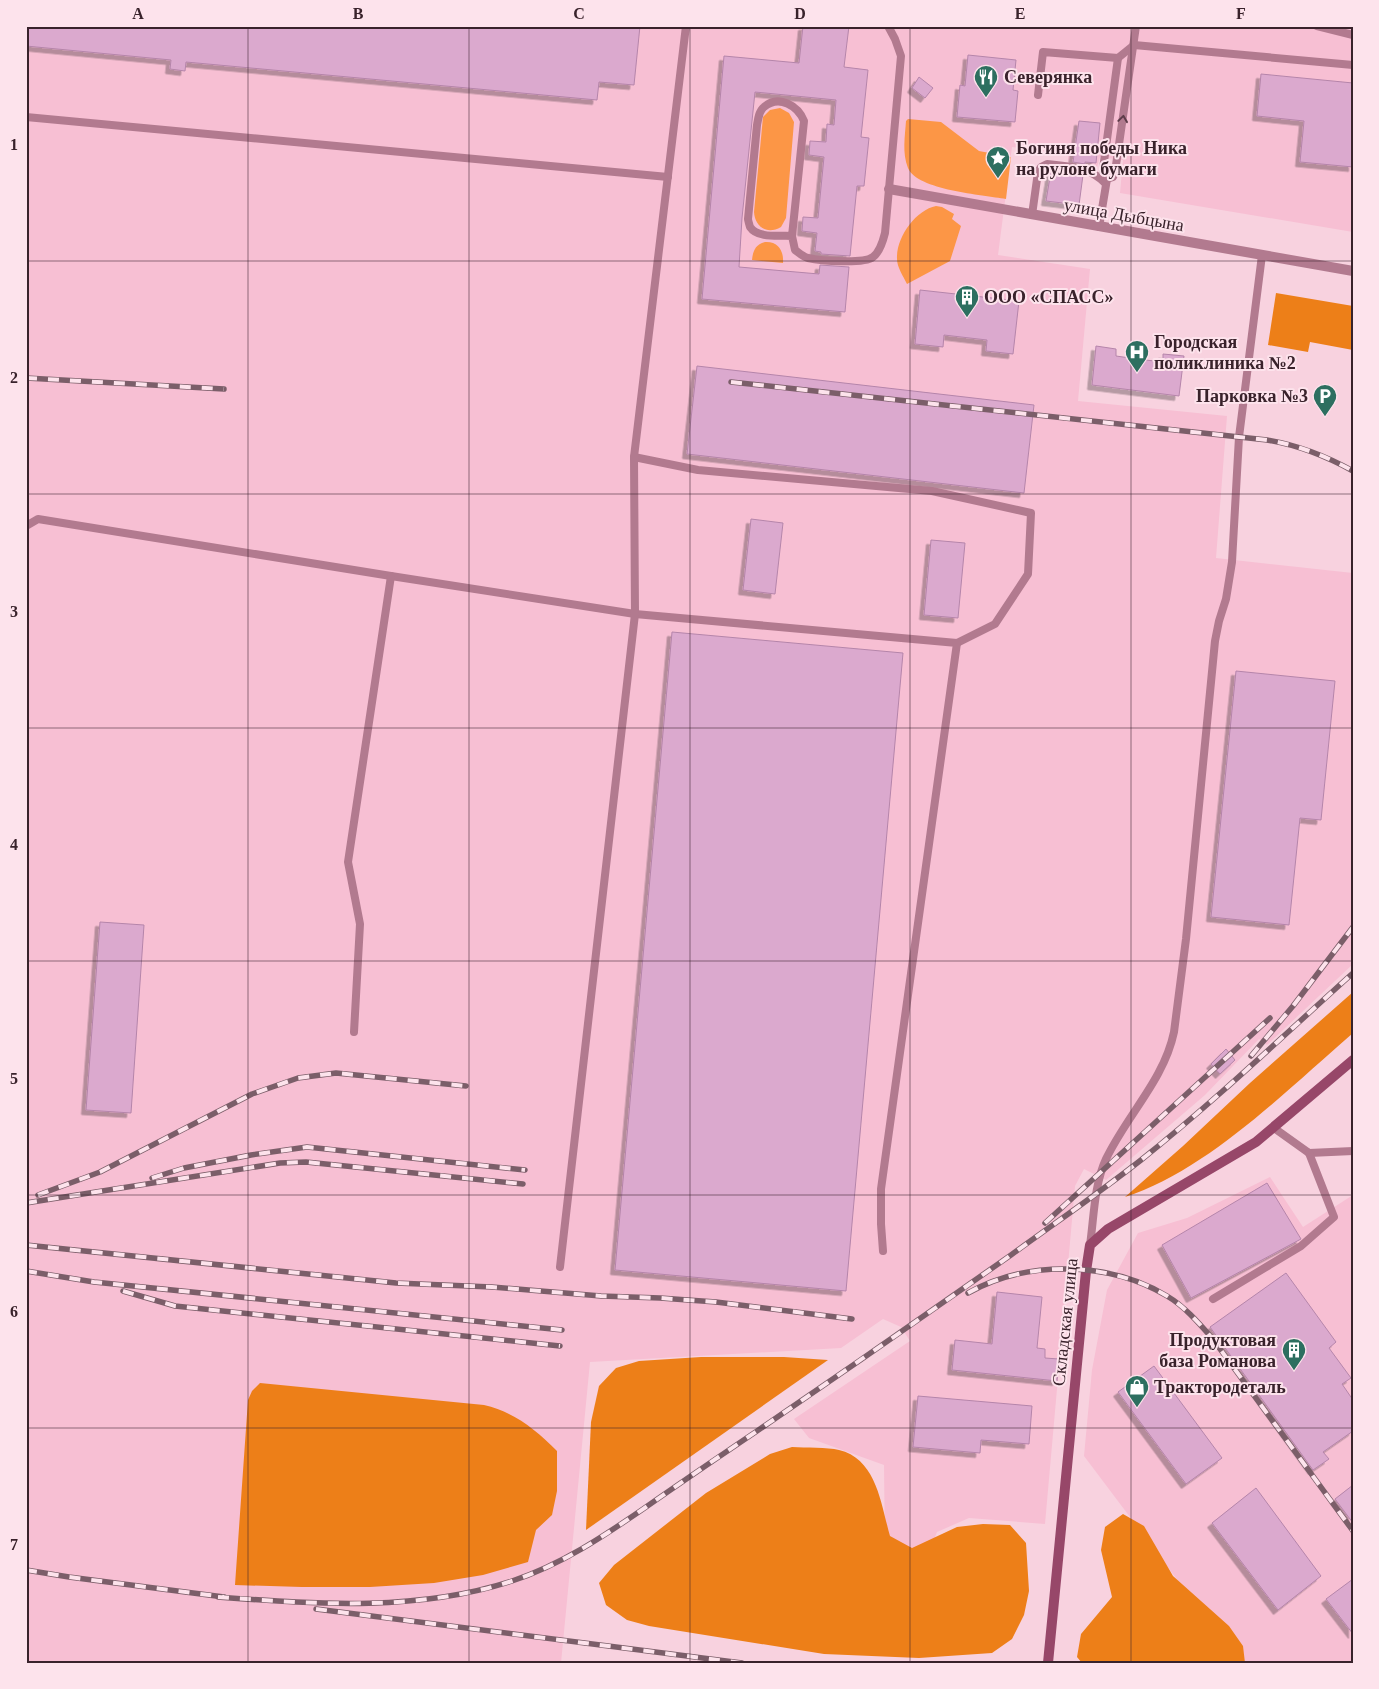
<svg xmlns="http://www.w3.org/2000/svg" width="1379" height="1689" viewBox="0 0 1379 1689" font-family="'Times New Roman',serif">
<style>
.built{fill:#f7bfd3}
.green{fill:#fc9646}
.forest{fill:#ed7f18}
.building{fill:#dba9ce;stroke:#b585aa;filter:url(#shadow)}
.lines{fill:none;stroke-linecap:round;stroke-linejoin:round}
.lane{stroke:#b27a8f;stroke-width:8}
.street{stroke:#b27a8f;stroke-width:10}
.secondary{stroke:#974769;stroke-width:10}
.rail-casing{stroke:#7b5e69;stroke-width:5.5}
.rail{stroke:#fde3ec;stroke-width:4;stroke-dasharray:11;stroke-linecap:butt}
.oneway{stroke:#5d3c49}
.grid{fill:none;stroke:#39222b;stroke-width:1;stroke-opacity:0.55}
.labels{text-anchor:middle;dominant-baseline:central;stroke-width:4;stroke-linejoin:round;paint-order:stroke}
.poi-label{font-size:18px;font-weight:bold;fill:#39222b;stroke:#fde3ec;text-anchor:start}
.street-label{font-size:18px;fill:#39222b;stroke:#fde3ec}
.neatline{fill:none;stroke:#39222b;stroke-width:2}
.grid-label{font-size:16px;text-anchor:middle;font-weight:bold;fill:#39222b}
</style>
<defs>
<filter id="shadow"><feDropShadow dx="-4.5" dy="4.5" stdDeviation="0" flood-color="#0004"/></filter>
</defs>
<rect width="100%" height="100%" fill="#f8d2df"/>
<g class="built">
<polygon points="26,26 1353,26 1353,232 1120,193 1123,160 1100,157 1097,167 1068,162 1068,153 1012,147 998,255 1090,269 1078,401 1227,416 1216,558 1353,573 1353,964 1267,1045 1259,1039 1205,1095 1106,1180 1084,1169 1075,1186 1045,1524 969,1518 937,1532 925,1563 885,1552 884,1465 809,1438 794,1419 910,1341 901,1327 883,1319 841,1348 590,1362 561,1663 26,1662"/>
<polygon points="1270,1177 1303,1227 1353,1195 1353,1663 1240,1663 1084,1456 1092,1370 1107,1290 1138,1233 1187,1218"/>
</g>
<g class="green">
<path d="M780 108 789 113 794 122 786 218 781 227C767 235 755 227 754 212L763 117 770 110Z"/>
<path d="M908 119 941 122 979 151 1011 157 1006 199C983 195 917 190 908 168 902 153 905 136 906 121Z"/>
<path d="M936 206 942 207 954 214 952 219 961 226 950 261 907 284C903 276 897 267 897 259 896 237 916 210 936 206Z"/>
<path d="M765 242C778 241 784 251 783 263L752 260C753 251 755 245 765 242Z"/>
</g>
<g class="forest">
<polygon points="1276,293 1353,306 1353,350 1310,342 1308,352 1268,345"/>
<path d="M1353 992V1033C1288 1089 1207 1171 1125 1197L1183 1146 1250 1083Z"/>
<polygon points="701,1357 784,1357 828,1360 586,1530 591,1422 599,1386 616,1368 639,1361"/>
<path d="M260 1383 484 1405C514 1412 535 1429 557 1451V1491L552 1515 536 1530 528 1562 483 1575 434 1583 370 1587H302L235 1585 248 1400 252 1391Z"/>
<path d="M792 1447C806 1448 827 1447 839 1450 877 1459 881 1505 890 1536L912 1548 957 1527 983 1524 1010 1525 1026 1543 1029 1591 1024 1615 1012 1639 992 1653 919 1658 824 1654 649 1626 627 1620 606 1605 599 1583 614 1565 706 1493 770 1454Z"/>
<polygon points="1123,1514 1144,1526 1173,1576 1229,1626 1243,1646 1245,1663 1082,1663 1077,1657 1081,1634 1112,1597 1101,1550 1105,1527"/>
</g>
<g class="building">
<polygon points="26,26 640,26 634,85 599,82 597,100 186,62 185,71 170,69 171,60 26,46"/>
<polygon points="803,26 849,26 844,67 868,70 861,137 869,138 864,186 857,186 850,256 821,254 821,252 815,251 817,233 802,231 803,217 818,218 824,157 809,155 810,141 826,142 827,124 834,125 836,100 755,92 742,218 739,267 819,274 820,265 849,267 845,312 702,299 724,56 799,63"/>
<polygon points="968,55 1016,60 1013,90 1018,91 1015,122 957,117 960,85 965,86"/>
<polygon points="1261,74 1353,83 1353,167 1300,162 1304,121 1257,116"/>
<polygon points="919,77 933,88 925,98 912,88"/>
<polygon points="1079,121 1100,123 1096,163 1085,162 1085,164 1073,162"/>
<polygon points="1051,171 1083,175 1079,205 1046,201"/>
<polygon points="920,290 1019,301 1013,354 986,351 987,340 944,335 943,347 915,344"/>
<polygon points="1096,346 1116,349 1116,356 1137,359 1163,362 1163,354 1184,356 1179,396 1092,385"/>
<polygon points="697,366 1034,405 1024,493 687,454"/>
<polygon points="751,519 783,523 775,594 743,590"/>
<polygon points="931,540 965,543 958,618 924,615"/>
<polygon points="672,632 903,653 846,1291 615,1270"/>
<polygon points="1236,671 1335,681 1321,820 1300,818 1289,925 1211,917"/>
<polygon points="100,922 144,925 131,1113 86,1110"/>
<polygon points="1226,1049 1235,1060 1220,1074 1211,1064"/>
<polygon points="1267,1183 1301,1239 1191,1298 1162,1245"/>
<polygon points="1286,1273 1336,1342 1329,1348 1351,1378 1342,1384 1353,1400 1353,1431 1323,1452 1329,1459 1313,1470 1210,1327"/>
<polygon points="997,1292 1042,1297 1037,1348 1045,1349 1045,1358 1059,1359 1057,1381 952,1370 955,1340 992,1344"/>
<polygon points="1154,1366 1222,1458 1186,1484 1118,1392"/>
<polygon points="918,1396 1032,1406 1029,1444 981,1440 980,1453 913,1447"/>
<polygon points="1353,1485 1353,1523 1335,1499"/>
<polygon points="1256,1488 1321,1576 1278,1610 1212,1523"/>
<polygon points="1353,1579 1353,1634 1326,1599"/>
</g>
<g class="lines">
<g class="lane">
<polyline points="1317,26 1353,35"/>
<polyline points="1038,95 1043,52 1118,58 1134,45 1353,65"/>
<polyline points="26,117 668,177"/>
<polyline points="1107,179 1113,177 1115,172 1136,26"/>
<path d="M1032 215 1038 172 1041 167 1047 164C1069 167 1089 166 1105 183"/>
<polyline points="1099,227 1107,179 1103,174 1103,169 1118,58"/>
<path d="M792 236C780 235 758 239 750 227 750 227 748 220 748 219L757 125C758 119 759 111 764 107 779 94 798 106 804 121L792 236 795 250C799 253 803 257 808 258 821 261 864 264 873 257 880 252 883 241 885 233L901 56 895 39 888 26"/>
<polyline points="634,457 698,470 932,491 1031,513 1028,574 995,624 957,643"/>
<polyline points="26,526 38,519 391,576 635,614 957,643 881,1189 881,1224 883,1251"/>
<polyline points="354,1032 360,924 348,862 391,576"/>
<polyline points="1274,1128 1309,1153 1353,1151"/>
<path d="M1090 1245C1094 1217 1094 1185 1106 1159 1127 1115 1164 1080 1174 1032L1186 939 1215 641 1219 621 1226 599 1232 562 1239 437 1262 255"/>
<polyline points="560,1267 635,614 634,457 686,26"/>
<polyline points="1213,1299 1301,1246 1334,1217 1309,1153"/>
</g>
<polyline class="street" points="889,189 1353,271"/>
<polyline class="secondary" points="1048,1663 1086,1271 1090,1245 1108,1229 1256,1142 1353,1060"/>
<g class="rail-casing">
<g id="rail">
<polyline points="26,378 224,389"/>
<path d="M731 382 1267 440C1298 445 1326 456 1353 471"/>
<polyline points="1251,1056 1293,1006 1353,927"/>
<polyline points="152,1178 184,1168 251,1155 307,1147 525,1170"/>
<polyline points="38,1195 100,1172 252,1094 298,1078 336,1073 466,1086"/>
<polyline points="26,1203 280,1163 306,1162 523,1184"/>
<polyline points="1045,1223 1270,1018"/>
<polyline points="26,1245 396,1283 492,1287 601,1296 660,1298 716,1302 852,1319"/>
<polyline points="26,1271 94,1282 562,1330"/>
<polyline points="123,1291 175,1306 560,1346"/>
<path d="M968 1293C1026 1260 1109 1261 1167 1296 1184 1306 1198 1322 1212 1338L1353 1531"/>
<polyline points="26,1570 69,1577 224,1597"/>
<path d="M218 1597C316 1604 417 1612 512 1581 561 1565 604 1536 646 1507 683 1481 720 1456 757 1431 842 1373 927 1314 1011 1255 1055 1223 1099 1193 1141 1160 1215 1101 1283 1036 1353 973"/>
<polyline points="316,1609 742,1663"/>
</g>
</g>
<use href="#rail" class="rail"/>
</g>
<defs><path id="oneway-chevron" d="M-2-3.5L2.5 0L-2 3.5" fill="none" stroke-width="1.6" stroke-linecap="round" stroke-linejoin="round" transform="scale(1.25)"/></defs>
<use class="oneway" href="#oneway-chevron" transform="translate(1123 119) rotate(-82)"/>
<path class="grid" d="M248 26V1663M469 26V1663M690 26V1663M910 26V1663M1131 26V1663M26 261H1353M26 494H1353M26 728H1353M26 961H1353M26 1195H1353M26 1428H1353"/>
<defs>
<g id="restaurant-pin" transform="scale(1.25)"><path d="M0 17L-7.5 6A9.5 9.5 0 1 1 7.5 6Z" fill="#2d6f60" stroke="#fde3ec"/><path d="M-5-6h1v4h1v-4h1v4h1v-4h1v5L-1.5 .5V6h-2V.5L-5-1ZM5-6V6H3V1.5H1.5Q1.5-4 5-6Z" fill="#fff"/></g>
<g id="sight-pin" transform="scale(1.25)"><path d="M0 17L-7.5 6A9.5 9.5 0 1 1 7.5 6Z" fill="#2d6f60" stroke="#fde3ec"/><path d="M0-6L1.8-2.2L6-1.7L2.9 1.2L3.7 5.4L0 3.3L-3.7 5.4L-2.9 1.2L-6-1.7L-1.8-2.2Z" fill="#fff"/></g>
<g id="building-pin" transform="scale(1.25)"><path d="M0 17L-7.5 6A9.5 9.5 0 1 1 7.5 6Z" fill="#2d6f60" stroke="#fde3ec"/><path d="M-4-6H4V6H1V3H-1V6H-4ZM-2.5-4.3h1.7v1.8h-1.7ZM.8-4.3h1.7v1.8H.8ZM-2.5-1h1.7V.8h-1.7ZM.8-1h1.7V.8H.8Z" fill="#fff"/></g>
<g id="hospital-pin" transform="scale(1.25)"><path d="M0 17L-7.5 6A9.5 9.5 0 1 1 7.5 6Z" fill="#2d6f60" stroke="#fde3ec"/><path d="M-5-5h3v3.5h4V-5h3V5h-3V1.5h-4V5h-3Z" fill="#fff"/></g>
<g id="parking-pin" transform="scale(1.25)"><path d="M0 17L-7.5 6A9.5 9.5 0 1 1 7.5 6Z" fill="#2d6f60" stroke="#fde3ec"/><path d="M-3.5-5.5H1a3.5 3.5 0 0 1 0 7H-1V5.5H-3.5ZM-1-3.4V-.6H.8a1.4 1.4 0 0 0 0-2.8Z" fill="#fff"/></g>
<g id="shop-pin" transform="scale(1.25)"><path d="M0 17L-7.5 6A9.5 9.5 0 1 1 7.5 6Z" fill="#2d6f60" stroke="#fde3ec"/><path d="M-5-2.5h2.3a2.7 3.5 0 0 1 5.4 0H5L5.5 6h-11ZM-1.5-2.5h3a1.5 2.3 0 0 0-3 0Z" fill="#fff"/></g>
</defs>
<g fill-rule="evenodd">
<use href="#restaurant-pin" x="986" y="77"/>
<use href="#sight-pin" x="998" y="158"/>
<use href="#building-pin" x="967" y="297"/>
<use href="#hospital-pin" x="1137" y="352"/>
<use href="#parking-pin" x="1325" y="396"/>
<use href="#building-pin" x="1294" y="1350"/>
<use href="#shop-pin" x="1137" y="1387"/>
</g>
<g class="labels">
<g class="poi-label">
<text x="1004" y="77">Северянка</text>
<text x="1016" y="148">Богиня победы Ника<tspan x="1016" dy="21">на рулоне бумаги</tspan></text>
<text x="984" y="297">ООО «СПАСС»</text>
<text x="1154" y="342">Городская<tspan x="1154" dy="21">поликлиника №2</tspan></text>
<text x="1308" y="396" text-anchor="end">Парковка №3</text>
<text x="1276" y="1340" text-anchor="end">Продуктовая<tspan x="1276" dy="21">база Романова</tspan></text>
<text x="1154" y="1387">Трактородеталь</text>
</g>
<g class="street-label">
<text transform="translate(1124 215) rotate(10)">улица Дыбцына</text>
<text transform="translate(1065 1322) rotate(-84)">Складская улица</text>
</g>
</g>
<rect width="1379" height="1689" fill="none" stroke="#fde3ec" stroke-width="55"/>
<rect x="28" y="28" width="1324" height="1634" class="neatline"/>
<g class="grid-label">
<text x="138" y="19">A</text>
<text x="358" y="19">B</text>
<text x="579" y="19">C</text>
<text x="800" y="19">D</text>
<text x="1020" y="19">E</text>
<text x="1241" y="19">F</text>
<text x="14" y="150">1</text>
<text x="14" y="383">2</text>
<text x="14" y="617">3</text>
<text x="14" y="850">4</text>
<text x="14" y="1084">5</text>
<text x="14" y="1317">6</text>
<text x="14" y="1550">7</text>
</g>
</svg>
